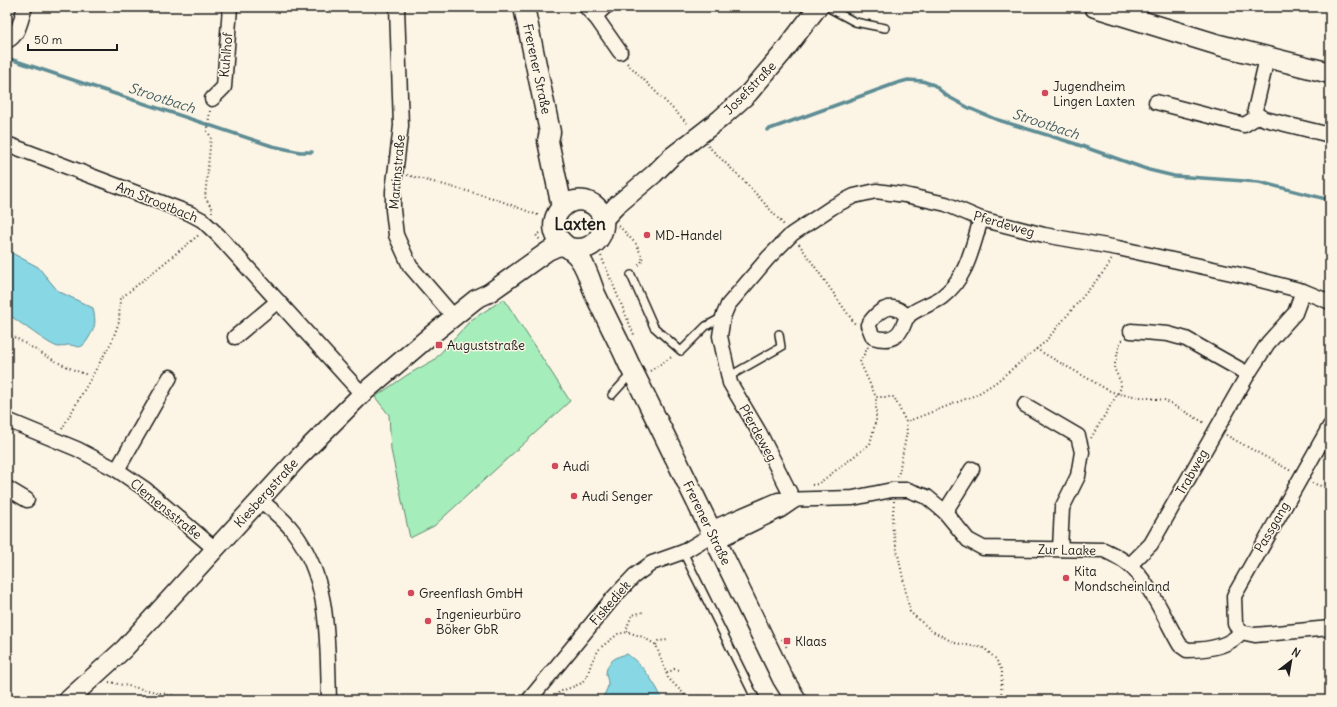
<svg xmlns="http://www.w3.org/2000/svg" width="1337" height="707" viewBox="0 0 1337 707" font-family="Delius,sans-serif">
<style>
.green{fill:#a5edbb;stroke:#60846c}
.water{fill:#88d7e4;stroke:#5d8c94}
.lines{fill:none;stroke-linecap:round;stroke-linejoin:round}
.stream{stroke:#5d8c94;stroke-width:3.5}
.service-casing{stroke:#1c1c1c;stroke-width:10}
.minor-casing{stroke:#1c1c1c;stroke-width:17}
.tertiary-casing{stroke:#1c1c1c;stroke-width:21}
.secondary-casing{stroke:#1c1c1c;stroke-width:23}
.path{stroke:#1c1c1c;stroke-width:2;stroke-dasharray:1 3;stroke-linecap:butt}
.service{stroke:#fcf5e5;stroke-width:7}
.minor{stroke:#fcf5e5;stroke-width:14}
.tertiary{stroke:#fcf5e5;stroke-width:18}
.secondary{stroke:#fcf5e5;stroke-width:20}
.poi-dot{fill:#d1495b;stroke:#fcf5e5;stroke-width:1.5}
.labels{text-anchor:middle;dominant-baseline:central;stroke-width:3;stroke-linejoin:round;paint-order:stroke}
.street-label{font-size:13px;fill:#1c1c1c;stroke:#fcf5e5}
.poi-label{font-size:13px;fill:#1c1c1c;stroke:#fcf5e5;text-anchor:start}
.water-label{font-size:14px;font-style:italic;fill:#425d62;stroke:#fcf5e5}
.district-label{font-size:17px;font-weight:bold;fill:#1c1c1c;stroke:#fcf5e5}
</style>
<rect width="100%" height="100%" fill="#fcf5e5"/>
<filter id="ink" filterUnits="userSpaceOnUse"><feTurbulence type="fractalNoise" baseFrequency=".025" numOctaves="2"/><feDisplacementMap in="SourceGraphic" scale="8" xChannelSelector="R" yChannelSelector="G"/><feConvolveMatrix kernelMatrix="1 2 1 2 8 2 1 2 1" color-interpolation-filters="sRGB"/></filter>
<g filter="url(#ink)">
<polygon class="green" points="504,299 570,401 434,526 410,538 391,450 389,415 375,397 407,375 434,360 471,320"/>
<g class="water">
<path d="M7 252H10L38 267 58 291 93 308C96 323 96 326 88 339 80 352 78 345 68 345 65 345 62 347 59 347 51 347 18 320 7 314Z"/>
<path d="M627 654C644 666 654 682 663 700H601C604 694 608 690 608 683 608 680 606 676 606 673 607 661 617 656 627 654Z"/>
</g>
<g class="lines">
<g class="stream">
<polyline points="7,58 272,146 300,152 312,152"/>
<polyline points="767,130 897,83 908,80 922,81 934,85 947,96 969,108 995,119 1073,143 1149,170 1174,176 1259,182 1330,200"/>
</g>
<g class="service-casing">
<g id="service">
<polyline points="827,7 855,22 885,28"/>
<polyline points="597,19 610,7"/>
<polyline points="631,275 654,327 681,351 706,326 723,317"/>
<polyline points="728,377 781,347 779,334"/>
<polyline points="612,395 631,374"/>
<polyline points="683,552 756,700"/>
</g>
</g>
<g class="minor-casing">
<g id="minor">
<polyline points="397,7 401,126 393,191 393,210 396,235 410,266 454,317"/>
<polyline points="586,7 597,19 620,52"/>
<path d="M7 41C19 36 21 18 25 7"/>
<polyline points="1267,58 1255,110 1256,114 1265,119 1330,135"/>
<polyline points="212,99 224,87 230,7"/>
<polyline points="1156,102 1244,125 1254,119 1256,114"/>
<polyline points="7,144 189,213 202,220 218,235 362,394"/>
<path d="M908 317C905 315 901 310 897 309 885 304 874 316 868 325L873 337C885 341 896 340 902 328 904 325 905 320 907 317 914 309 933 304 942 297 967 278 972 248 981 219"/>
<polyline points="1131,331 1168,334 1186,339 1248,374"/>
<polyline points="235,337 278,301"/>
<polyline points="1025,405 1078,436 1082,452 1078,476 1062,508 1060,549"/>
<polyline points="7,420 77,449 117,470 145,489 215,549"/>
<polyline points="117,470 170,377"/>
<polyline points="7,488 27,500"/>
<path d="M260 500C272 510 284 519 293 531 331 580 327 642 329 700"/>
<polyline points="794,501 759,432 730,383 720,336 723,317 728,305 768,258 792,234 834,206 854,196 876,191 905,195 946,204 981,219 1044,235 1118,248 1245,276 1303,291 1330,302"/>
<polyline points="945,512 972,469"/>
<path d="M710 529 778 500 853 498 892 490H908L927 497 945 512 968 540 983 548 1104 550C1112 554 1121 558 1128 564 1148 579 1167 623 1180 645L1187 650C1205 650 1229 648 1241 632"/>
<polyline points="717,541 781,510 794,501"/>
<polyline points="1130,565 1151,544 1248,374 1268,343 1295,313 1303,291"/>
<polyline points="1241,632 1235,624 1234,596 1330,426"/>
<polyline points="1241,632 1255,635 1330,628"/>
<polyline points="529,700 613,598 634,576 652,563 683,552 713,534"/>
</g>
</g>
<g class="tertiary-casing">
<g id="tertiary">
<polyline points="603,220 616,206 654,174 671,157 720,119 748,94 781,55 818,7"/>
<polyline points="68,700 124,649 298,458 362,394 430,336 476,299 489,293 548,251 557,247 565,246"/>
</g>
</g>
<g class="secondary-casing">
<g id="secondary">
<polyline points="524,7 550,132 548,141 562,207"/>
<polyline points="1095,7 1219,45 1330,73"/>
<path d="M570 248C605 256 616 209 585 201 567 197 550 214 555 232 559 245 573 248 580 259 587 269 591 283 595 294 603 311 611 327 619 343 624 352 628 363 633 372 684 474 733 577 783 679L796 700"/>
</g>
</g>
<g class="path">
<polyline points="627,63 689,125"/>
<polyline points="210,111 207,131 211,137 205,197 212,208 212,212"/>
<polyline points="708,146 748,185 784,225"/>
<polyline points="407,175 493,198 540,216"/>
<polyline points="619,226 637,245 643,260 637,267"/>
<polyline points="539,233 536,235 540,240"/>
<polyline points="799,244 855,324"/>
<polyline points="601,256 635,337"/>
<path d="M7 333C36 349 55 364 88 375"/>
<polyline points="868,347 860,362 876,397 894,397 906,422 976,395 995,383 1045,342 1106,269 1112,259"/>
<polyline points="1036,349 1110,391 1118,394 1164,400 1205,423"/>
<polyline points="650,371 673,356"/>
<polyline points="62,429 112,341 119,322 120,299 200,234"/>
<polyline points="1226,435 1291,471"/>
<polyline points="1091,438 1121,388 1121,383 1114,368 1120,343 1122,340"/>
<polyline points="898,477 907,432 906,422"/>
<polyline points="1312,483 1330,489"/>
<polyline points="812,485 818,484 870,444 876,420 876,397"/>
<polyline points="894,501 892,526 910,612 932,631 955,643 984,648 996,659 1002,671 1001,700"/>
<polyline points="628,632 627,627 632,615 643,612"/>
<polyline points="782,639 787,648"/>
<polyline points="656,645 658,641 669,640"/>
<polyline points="667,673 674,669 680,670"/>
<polyline points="109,682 194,700"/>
<polyline points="554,700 559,692 580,684 587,677 592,661 600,648 618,634 628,632 643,637 656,645 668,678 690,700"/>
<polyline points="691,700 698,696 703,698"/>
</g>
<use href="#service" class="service"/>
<use href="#minor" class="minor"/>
<use href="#tertiary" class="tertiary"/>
<use href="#secondary" class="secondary"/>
</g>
</g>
<g class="poi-dot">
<circle cx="1045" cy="93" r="4"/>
<circle cx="647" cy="235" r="4"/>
<rect x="435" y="341" width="8" height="8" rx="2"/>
<circle cx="555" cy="466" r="4"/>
<circle cx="574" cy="496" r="4"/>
<circle cx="1066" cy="578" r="4"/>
<circle cx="411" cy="593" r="4"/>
<circle cx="428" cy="621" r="4"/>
<rect x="783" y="637" width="8" height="8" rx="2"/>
</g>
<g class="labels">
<g class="street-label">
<text transform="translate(226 55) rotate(-85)">Kuhlhof</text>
<text transform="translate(537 69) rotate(78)">Frerener Straße</text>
<text transform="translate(750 88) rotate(-46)">Josefstraße</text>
<text transform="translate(397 172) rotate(-85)">Martinstraße</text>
<text transform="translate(157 202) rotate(22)">Am Strootbach</text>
<text transform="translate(1004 224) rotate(16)">Pferdeweg</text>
<text transform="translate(758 433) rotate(61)">Pferdeweg</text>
<text transform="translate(1192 472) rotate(-60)">Trabweg</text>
<text transform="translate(266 493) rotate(-48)">Kiesbergstraße</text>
<text transform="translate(166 509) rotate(39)">Clemensstraße</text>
<text transform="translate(707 523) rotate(64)">Frerener Straße</text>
<text transform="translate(1272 527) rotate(-60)">Passgang</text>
<text transform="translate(1067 550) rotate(1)">Zur Laake</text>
<text transform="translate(610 603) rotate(-49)">Fiskediek</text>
</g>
<g class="poi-label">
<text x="1053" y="86">Jugendheim<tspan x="1053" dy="15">Lingen Laxten</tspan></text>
<text x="655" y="235">MD-Handel</text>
<text x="447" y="345">Auguststraße</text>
<text x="563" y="466">Audi</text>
<text x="582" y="496">Audi Senger</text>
<text x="1074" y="571">Kita<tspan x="1074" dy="15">Mondscheinland</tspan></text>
<text x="419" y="593">Greenflash GmbH</text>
<text x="436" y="614">Ingenieurbüro<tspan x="436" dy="15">Böker GbR</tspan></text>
<text x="795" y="641">Klaas</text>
</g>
<g class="water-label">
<text transform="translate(162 98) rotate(18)">Strootbach</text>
<text transform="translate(1046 124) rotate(18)">Strootbach</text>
</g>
<g class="district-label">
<text x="580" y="224">Laxten</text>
</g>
</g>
<rect width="1337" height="707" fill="none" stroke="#fcf5e5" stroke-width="24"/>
<rect x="12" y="12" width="1313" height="683" fill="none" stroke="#1c1c1c" stroke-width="1.5" filter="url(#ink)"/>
<g transform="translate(1291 661) rotate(31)" stroke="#fcf5e5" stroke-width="3" paint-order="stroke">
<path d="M0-3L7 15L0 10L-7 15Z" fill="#1c1c1c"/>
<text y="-6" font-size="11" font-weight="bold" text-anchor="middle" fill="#1c1c1c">N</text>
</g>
<path d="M28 44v6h89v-6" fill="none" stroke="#1c1c1c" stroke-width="2"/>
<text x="34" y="44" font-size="12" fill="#1c1c1c" stroke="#fcf5e5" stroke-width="3" paint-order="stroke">50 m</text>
</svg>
